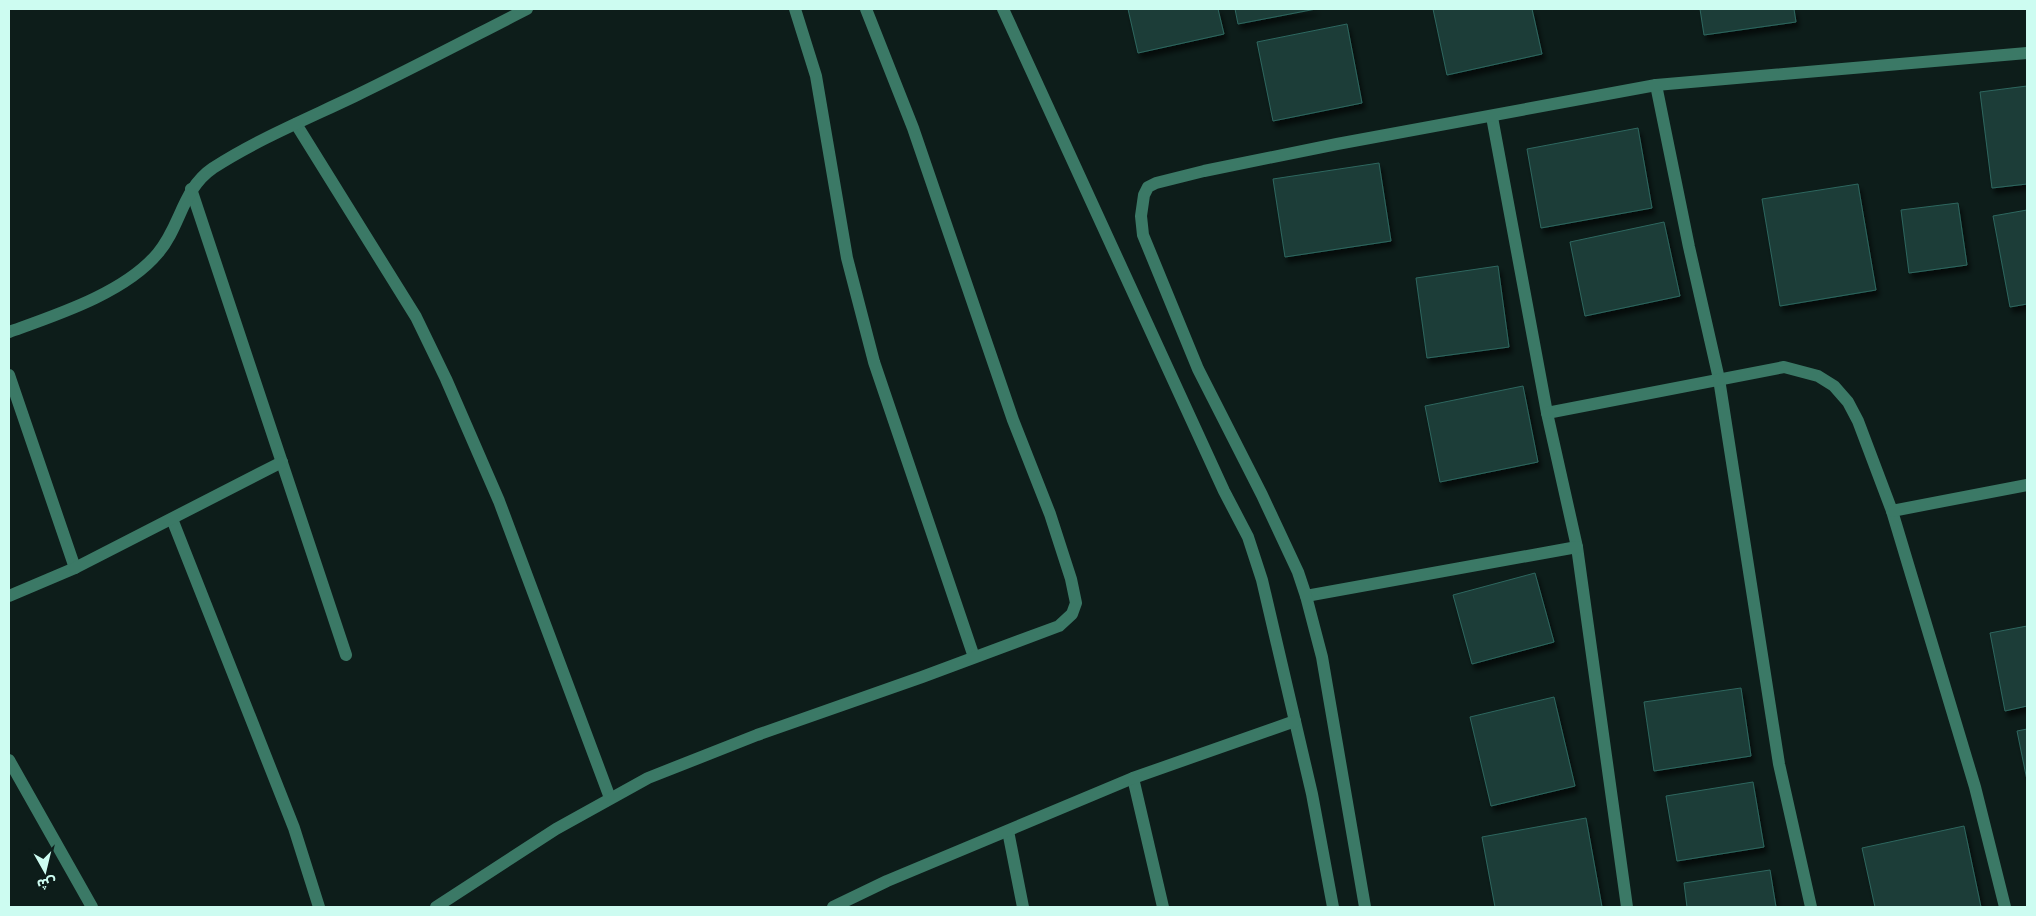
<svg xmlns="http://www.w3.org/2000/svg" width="2036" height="916" viewBox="0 0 2036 916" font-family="'PT Sans','Noto Sans Arabic',sans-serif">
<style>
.building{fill:#1b3d38;stroke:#2e675f;filter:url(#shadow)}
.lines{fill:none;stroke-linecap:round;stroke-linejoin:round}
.minor{stroke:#3b7966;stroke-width:12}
</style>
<defs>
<filter id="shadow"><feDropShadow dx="3" dy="5.5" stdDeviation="2.5" flood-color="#0009"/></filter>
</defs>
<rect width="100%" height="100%" fill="#0d1d1a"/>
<g class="building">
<polygon points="1128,9 1218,9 1224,34 1138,53"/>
<polygon points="1235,9 1316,9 1238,24"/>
<polygon points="1433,9 1532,9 1542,54 1447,75"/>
<polygon points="1700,9 1794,9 1796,22 1704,35"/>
<polygon points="1347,24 1362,103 1273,121 1257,42"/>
<polygon points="2027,86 2027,184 1992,188 1980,92"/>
<polygon points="1638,128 1652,208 1541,228 1527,149"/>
<polygon points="1379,163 1391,241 1285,257 1273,179"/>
<polygon points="1858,184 1876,290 1780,306 1762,199"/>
<polygon points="1958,203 1967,265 1909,273 1901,210"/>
<polygon points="2027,210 2027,304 2010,307 1993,216"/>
<polygon points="1664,222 1680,296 1585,316 1570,242"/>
<polygon points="1498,266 1509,347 1427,358 1416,278"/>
<polygon points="1523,386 1538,462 1440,482 1425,406"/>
<polygon points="1535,573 1554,642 1472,664 1453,595"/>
<polygon points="2027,626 2027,706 2005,711 1990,633"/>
<polygon points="1741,688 1751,756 1654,771 1644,702"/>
<polygon points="1554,697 1575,786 1491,806 1470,717"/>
<polygon points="2027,729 2027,780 2017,731"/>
<polygon points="1753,782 1764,847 1677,861 1666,796"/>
<polygon points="1586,818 1602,907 1495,907 1482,837"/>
<polygon points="1964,826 1981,907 1875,907 1862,848"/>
<polygon points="1770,870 1776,907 1687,907 1684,883"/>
</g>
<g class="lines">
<g class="minor">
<polyline points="795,9 816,76 847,258 874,362 974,657"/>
<polyline points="1003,9 1224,491 1248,537 1262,580 1312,794 1333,907"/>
<polyline points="1656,85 1689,247 1719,379 1779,764 1811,907"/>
<polyline points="1492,117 1547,413 1577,547 1627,907"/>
<polyline points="296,124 416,317 446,379 499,501 610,798"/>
<polyline points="191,189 346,655"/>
<path d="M9 332C56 315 125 293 158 253 181 226 182 189 213 168 258 139 307 119 355 96 413 68 470 38 527 9"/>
<polyline points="9,375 75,568 9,596"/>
<polyline points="1547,413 1784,367 1818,376 1834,386 1848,402 1858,421 1892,511 1975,787 2005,907"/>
<polyline points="1892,511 2027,485"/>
<polyline points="172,519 294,828 319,907"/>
<polyline points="75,568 282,462"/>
<polyline points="1306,596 1577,547"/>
<polyline points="9,760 92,907"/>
<polyline points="1133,778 1163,907"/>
<polyline points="1008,831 1023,907"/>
<polyline points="436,907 556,829 648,778 757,735 922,677 1059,626 1072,614 1076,603 1071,579 1050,514 1013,420 913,128 866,9"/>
<polyline points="833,907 887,881 1133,778 1295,721"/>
<polyline points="1365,907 1322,657 1306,596 1298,572 1262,495 1198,369 1143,235 1141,216 1144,195 1148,187 1156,183 1204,171 1337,144 1656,85 2027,53"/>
</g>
</g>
<rect width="2036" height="916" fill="none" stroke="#cdfcf1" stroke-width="20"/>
<g transform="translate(45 871) rotate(172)" stroke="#0d1d1a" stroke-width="4" paint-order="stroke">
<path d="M0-4L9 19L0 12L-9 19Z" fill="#cdfcf1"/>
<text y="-8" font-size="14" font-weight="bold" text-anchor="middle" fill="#cdfcf1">ش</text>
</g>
</svg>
